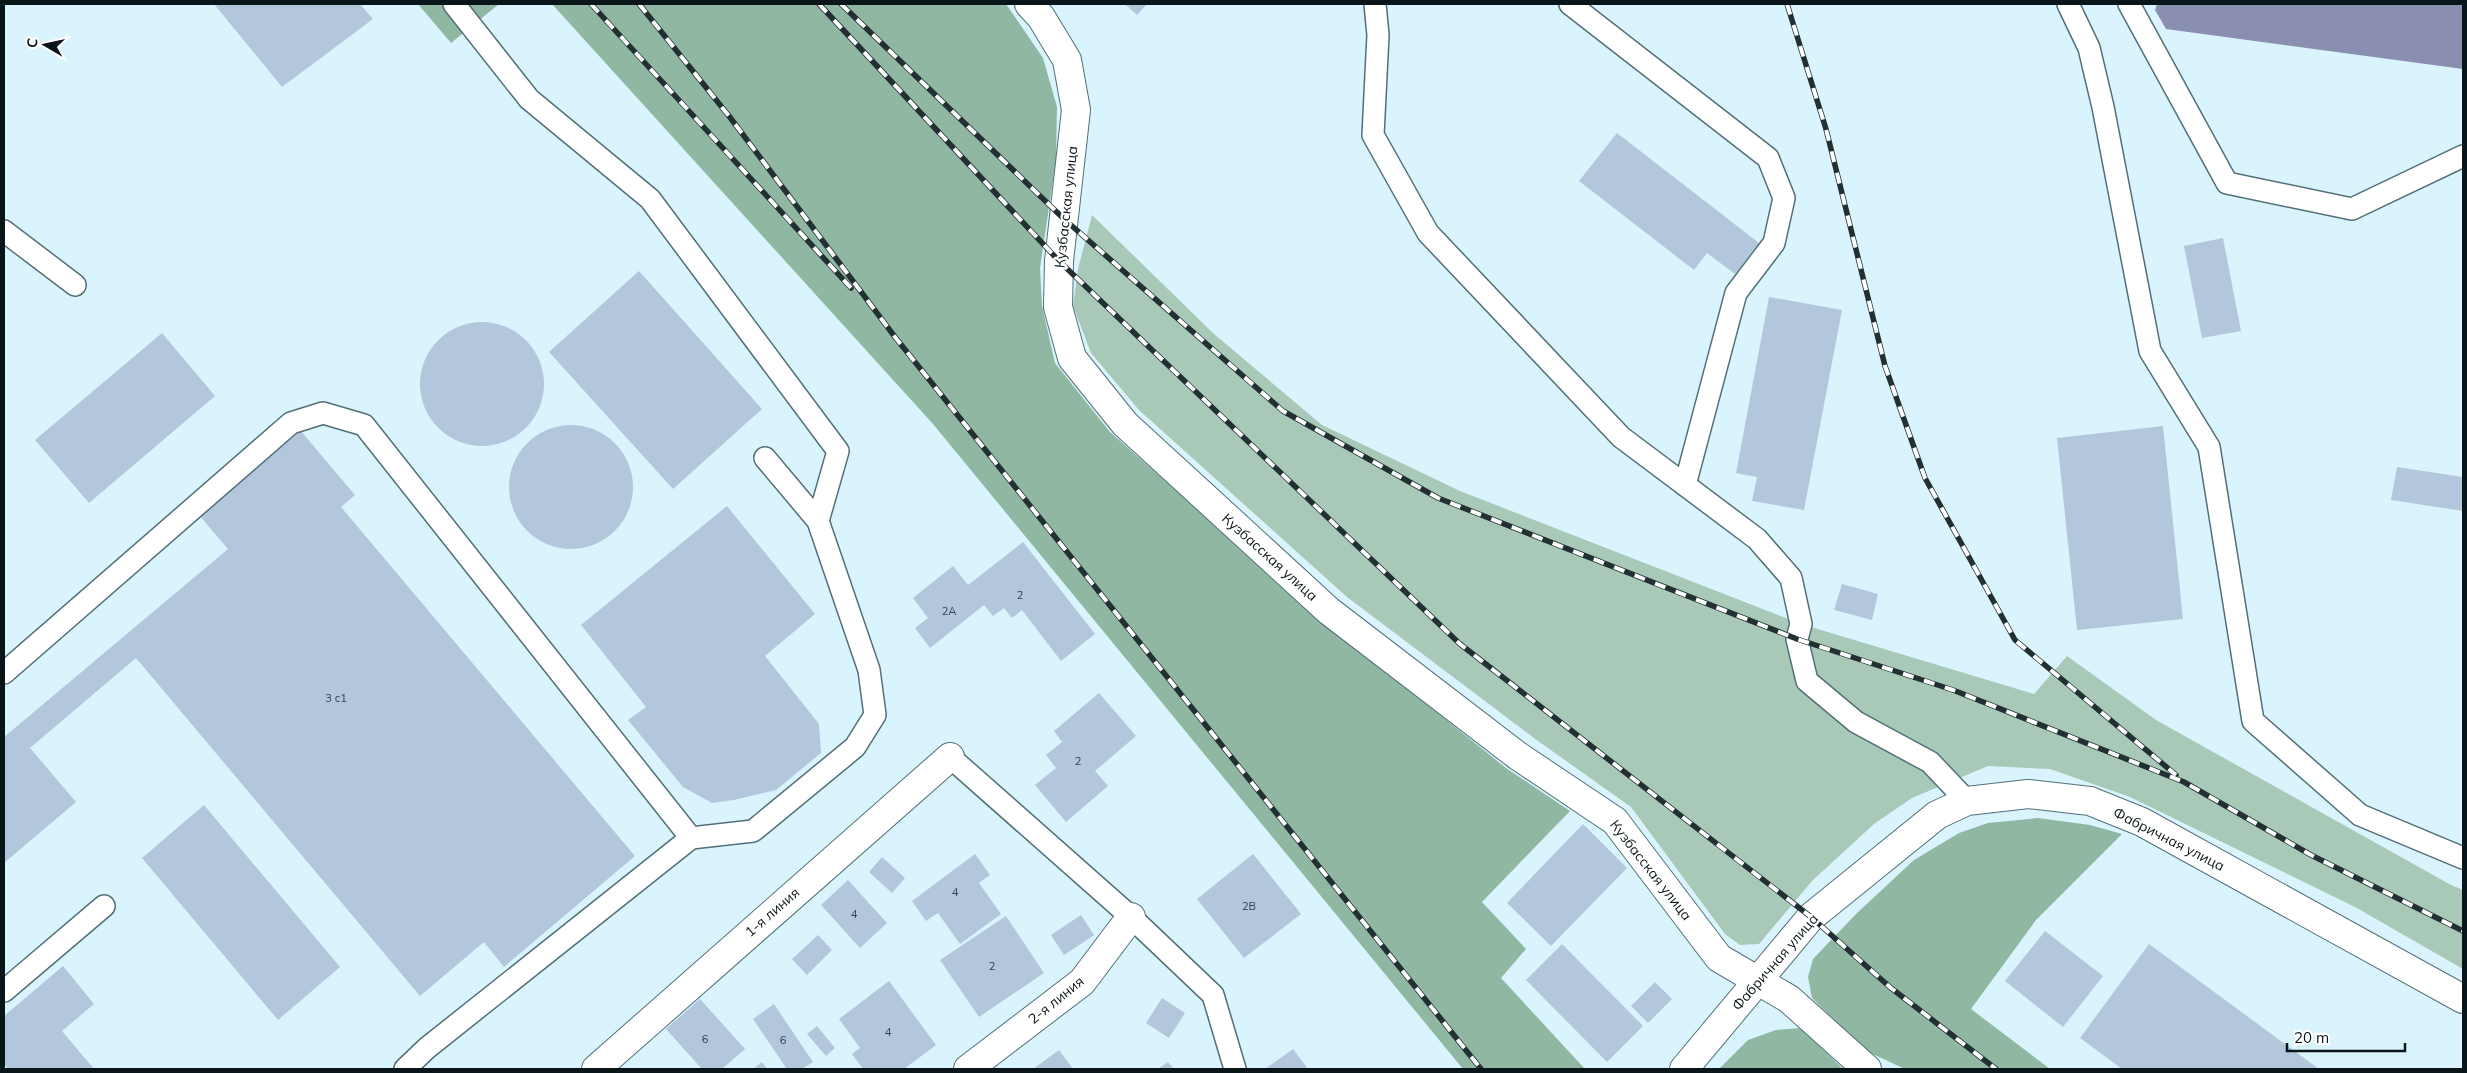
<svg xmlns="http://www.w3.org/2000/svg" width="2467" height="1073" viewBox="0 0 2467 1073" font-family="Mulish,sans-serif">
<style>
.green{fill:#a8c9b7}
.forest{fill:#8fb7a2}
.water{fill:#8a8fb2}
.building{fill:#b2c7dc}
.lines{fill:none;stroke-linecap:round;stroke-linejoin:round}
.service-casing{stroke:#526f79;stroke-width:24}
.minor-casing{stroke:#526f79;stroke-width:30}
.service{stroke:#fff;stroke-width:21}
.minor{stroke:#fff;stroke-width:28}
.rail-casing{stroke:#223033;stroke-width:5.5}
.rail{stroke:#fff;stroke-width:4;stroke-dasharray:11;stroke-linecap:butt}
.labels{text-anchor:middle;dominant-baseline:central;stroke-width:4.5;stroke-linejoin:round;paint-order:stroke}
.number-label{font-size:11px;fill:#334249}
.street-label{font-size:14px;fill:#091518;stroke:#fff}
</style>
<rect width="100%" height="100%" fill="#daf4fd"/>
<polygon class="green" points="1092,215 1214,334 1322,425 1460,491 1801,624 2034,694 2067,656 2156,720 2451,885 2463,890 2463,969 2355,907 2130,797 2050,769 1988,766 1912,798 1874,824 1812,881 1759,944 1740,945 1725,934 1631,807 1538,741 1347,597 1139,410 1091,353 1073,306 1078,269"/>
<g class="forest">
<polygon points="418,4 499,4 451,43"/>
<polygon points="552,4 1006,4 1043,58 1057,107 1056,160 1040,268 1042,306 1055,363 1110,432 1322,620 1506,768 1570,811 1482,902 1526,949 1501,978 1585,1069 1463,1069 933,424"/>
<polygon points="2038,818 2090,825 2122,834 2036,920 1971,1009 2050,1069 1905,1069 1864,1050 1812,998 1808,977 1813,959 1856,914 1914,860 1959,833 1988,823"/>
<polygon points="1801,1028 1843,1069 1719,1069 1748,1040 1776,1030"/>
</g>
<polygon class="water" points="2157,4 2463,4 2463,69 2166,29 2155,10"/>
<g class="building">
<polygon points="214,4 360,4 373,19 282,87"/>
<polygon points="1125,4 1147,4 1137,15"/>
<polygon points="1617,133 1759,243 1735,274 1707,253 1694,270 1579,181"/>
<polygon points="2223,238 2241,331 2202,338 2184,246"/>
<polygon points="639,271 762,409 673,489 549,352"/>
<polygon points="1769,297 1842,310 1804,510 1752,501 1757,477 1736,473"/>
<circle cx="482" cy="384" r="62"/>
<polygon points="162,333 215,396 89,503 35,440"/>
<circle cx="571" cy="487" r="62"/>
<polygon points="2163,426 2183,619 2077,630 2057,438"/>
<polygon points="300,430 355,495 341,507 635,856 504,967 484,942 420,996 136,658 30,748 76,802 4,863 4,737 228,549 199,515"/>
<polygon points="2397,467 2463,477 2463,511 2391,500"/>
<polygon points="727,506 815,614 765,656 819,724 821,753 776,790 734,800 712,803 683,787 628,720 646,707 581,625"/>
<polygon points="1023,542 1095,634 1061,661 1022,610 1012,618 1004,608 993,616 984,605 930,648 915,628 928,618 913,598 953,566 968,585"/>
<polygon points="1842,584 1878,594 1872,620 1834,610"/>
<polygon points="1099,693 1136,736 1095,771 1108,786 1066,822 1035,785 1056,768 1046,755 1062,742 1054,731"/>
<polygon points="204,805 340,967 278,1020 142,858"/>
<polygon points="1583,824 1627,868 1551,946 1507,903"/>
<polygon points="975,854 990,875 979,883 1001,914 960,944 938,913 926,921 912,901"/>
<polygon points="1253,854 1301,914 1244,958 1197,899"/>
<polygon points="882,857 905,878 892,893 869,872"/>
<polygon points="848,880 887,923 860,948 821,905"/>
<polygon points="1081,915 1094,935 1064,955 1051,935"/>
<polygon points="1006,916 1044,973 979,1017 940,960"/>
<polygon points="2045,931 2103,976 2063,1027 2005,981"/>
<polygon points="818,935 832,950 807,975 792,959"/>
<polygon points="1562,944 1643,1026 1607,1062 1526,980"/>
<polygon points="2149,944 2319,1069 2122,1069 2080,1038"/>
<polygon points="63,966 94,1004 62,1031 94,1069 8,1069 4,1064 4,1016"/>
<polygon points="889,981 936,1045 904,1069 863,1069 852,1054 860,1048 839,1019"/>
<polygon points="1655,982 1672,999 1648,1023 1631,1006"/>
<polygon points="1162,998 1185,1013 1169,1038 1146,1023"/>
<polygon points="700,999 745,1049 722,1069 702,1069 666,1029"/>
<polygon points="774,1004 813,1062 802,1069 787,1069 753,1019"/>
<polygon points="817,1026 835,1048 826,1056 807,1034"/>
<polygon points="1293,1049 1308,1069 1265,1069"/>
<polygon points="1059,1050 1073,1069 1033,1069"/>
<polygon points="762,1062 767,1069 753,1069"/>
<polygon points="1168,1062 1174,1069 1158,1069"/>
</g>
<g class="lines">
<g class="service-casing">
<g id="service">
<polyline points="454,4 529,99 650,199 838,451 818,521"/>
<polyline points="1375,4 1378,35 1373,135 1428,233 1621,437 1757,539 1791,578 1801,624 1797,639 1807,681 1856,722 1930,762 1967,801"/>
<polyline points="1570,4 1768,158 1784,198 1774,243 1736,293 1685,485"/>
<polyline points="2068,4 2089,48 2103,107 2150,351 2209,447 2253,721 2360,815 2463,858"/>
<polyline points="2129,4 2227,183 2352,209 2463,156"/>
<polyline points="4,231 75,285"/>
<polyline points="4,673 291,423 323,413 364,425 691,838 427,1048 405,1069"/>
<polyline points="950,757 1131,917 1213,995 1235,1069"/>
<polyline points="691,838 753,831 855,747 875,715 869,670 818,521 765,458"/>
<polyline points="4,991 104,906"/>
</g>
</g>
<g class="minor-casing">
<g id="minor">
<polyline points="1029,4 1041,17 1067,60 1076,110 1059,261 1058,307 1072,358 1125,424 1329,611 1518,756 1615,821 1719,958 1789,999 1867,1069"/>
<polyline points="596,1069 950,757"/>
<polyline points="968,1069 1082,982 1131,917"/>
<polyline points="1684,1069 1811,917 1937,815 1967,801 2028,794 2090,801 2142,822 2463,999"/>
</g>
</g>
<use href="#service" class="service"/>
<use href="#minor" class="minor"/>
<g class="rail-casing">
<g id="rail">
<polyline points="591,4 851,288"/>
<polyline points="639,4 729,116 895,337 1481,1069"/>
<polyline points="819,4 1059,261 1460,644 1811,917 1891,988 1996,1069"/>
<polyline points="841,4 1064,219 1283,411 1438,498 1797,639 1953,690 2184,782 2311,855 2463,931"/>
<polyline points="1787,4 1826,129 1885,366 1925,478 2015,640 2176,775"/>
</g>
</g>
<use href="#rail" class="rail"/>
</g>
<g class="labels">
<g class="number-label">
<text x="1020" y="595">2</text>
<text x="949" y="611">2А</text>
<text x="336" y="698">3 с1</text>
<text x="1078" y="761">2</text>
<text x="955" y="892">4</text>
<text x="1249" y="906">2В</text>
<text x="854" y="914">4</text>
<text x="992" y="966">2</text>
<text x="888" y="1032">4</text>
<text x="705" y="1039">6</text>
<text x="783" y="1040">6</text>
</g>
<g class="street-label">
<text transform="translate(1066 207) rotate(-84)">Кузбасская улица</text>
<text transform="translate(1270 557) rotate(42)">Кузбасская улица</text>
<text transform="translate(2169 839) rotate(27)">Фабричная улица</text>
<text transform="translate(1651 870) rotate(52)">Кузбасская улица</text>
<text transform="translate(772 912) rotate(-41)">1-я линия</text>
<text transform="translate(1775 962) rotate(-49)">Фабричная улица</text>
<text transform="translate(1056 1000) rotate(-39)">2-я линия</text>
</g>
</g>
<rect width="2467" height="1073" fill="none" stroke="#091518" stroke-width="10"/>
<g transform="translate(45 45) rotate(279)" stroke="#ffffff" stroke-width="4" paint-order="stroke">
<path d="M0-4L9 19L0 12L-9 19Z" fill="#091518"/>
<text y="-8" font-size="14" font-weight="bold" text-anchor="middle" fill="#091518">С</text>
</g>
<path d="M2287 1043v8h118v-8" fill="none" stroke="#091518" stroke-width="2.5"/>
<text x="2294" y="1043" font-size="15" fill="#091518" stroke="#ffffff" stroke-width="4" paint-order="stroke">20 m</text>
</svg>
